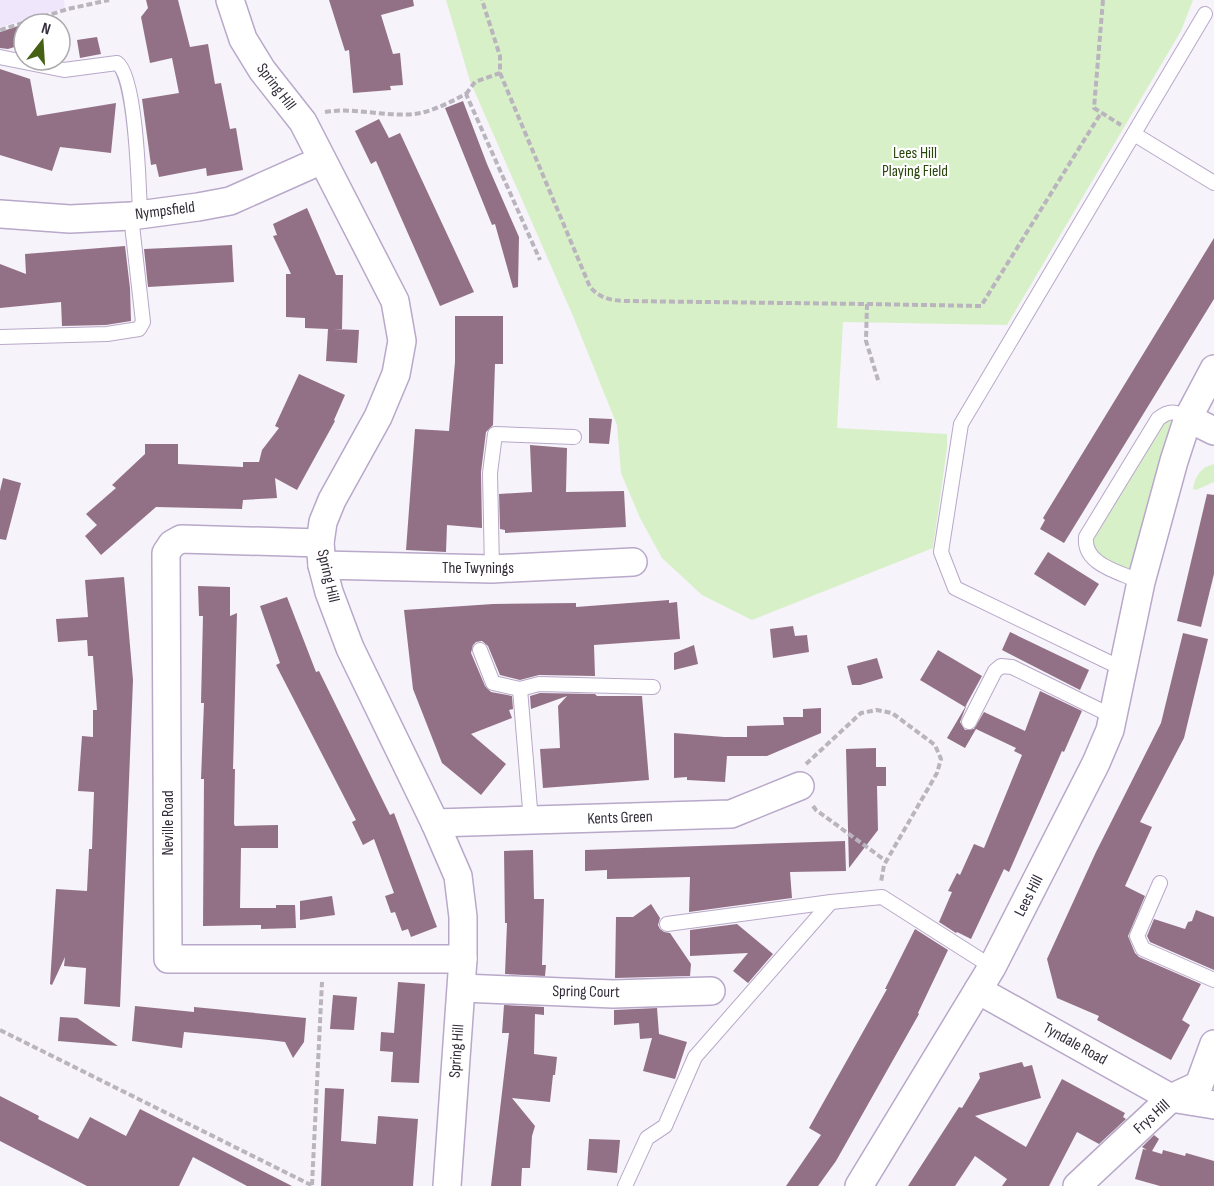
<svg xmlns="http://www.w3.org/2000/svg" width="1214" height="1186" viewBox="0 0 1214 1186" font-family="'Sofia Sans Condensed',sans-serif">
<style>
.education{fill:#f0e6fb}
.green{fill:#d8f0c8}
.building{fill:#927186}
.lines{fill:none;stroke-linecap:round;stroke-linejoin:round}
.service-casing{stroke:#b8a8c9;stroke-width:16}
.minor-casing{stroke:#b8a8c9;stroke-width:30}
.path{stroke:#b9b4bd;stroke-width:4;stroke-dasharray:6 3;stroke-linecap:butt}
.service{stroke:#fff;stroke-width:14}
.minor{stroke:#fff;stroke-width:27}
.labels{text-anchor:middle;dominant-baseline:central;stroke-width:4.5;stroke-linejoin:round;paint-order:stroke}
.street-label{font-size:16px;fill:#332c39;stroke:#fff}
.park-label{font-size:16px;fill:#28450a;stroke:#fff}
</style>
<rect width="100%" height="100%" fill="#f6f3fa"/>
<polygon class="education" points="0,0 64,0 65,8 0,27"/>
<g class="green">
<polygon points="446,0 1193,0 1181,31 1007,325 843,322 837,428 947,434 947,448 933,548 752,620 702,595 662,558 640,518 621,473 617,425 573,316 470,81"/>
<path d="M1167 419H1172L1134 564 1128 569C1117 567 1096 557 1093 546 1092 542 1093 539 1094 535Z"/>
<path d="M1214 464V482L1196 490 1193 489C1195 476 1201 467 1214 464Z"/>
</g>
<g class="building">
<polygon points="146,0 178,0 190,47 208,44 215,84 221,83 230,129 236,128 243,170 207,176 206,168 159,177 156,164 151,165 142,99 179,93 172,58 150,63 141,17 148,8"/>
<polygon points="329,0 413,0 414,6 381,15 393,54 400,53 403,85 390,86 391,90 353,93 349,50 345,51"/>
<polygon points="24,24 24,44 8,49 0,48 0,32"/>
<polygon points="97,37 101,54 80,58 77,40"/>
<polygon points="0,69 30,79 37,116 116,103 111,153 60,147 52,171 0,155"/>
<polygon points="463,101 487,164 519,237 518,287 513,288 495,224 492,225 445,108"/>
<polygon points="379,119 389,138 400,133 474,292 440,306 376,161 371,164 355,131"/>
<polygon points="307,208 336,275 343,275 342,329 333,329 359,330 357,363 326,361 328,329 305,328 305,318 286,317 286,274 291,274 273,236 277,235 273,224"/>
<polygon points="1214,238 1214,299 1064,543 1040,529 1045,520 1043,518"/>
<polygon points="232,245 234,282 148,287 144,249"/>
<polygon points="125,246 130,288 131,321 106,325 62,326 61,302 0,308 0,264 26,274 25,254"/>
<polygon points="455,316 503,316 503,364 495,364 493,425 486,432 481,472 482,528 447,525 446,552 406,550 415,429 449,431 455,362"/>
<polygon points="299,374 345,395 334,420 335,421 297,490 275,478 277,498 243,500 242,509 156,507 101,555 85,536 97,525 86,514 116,488 112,485 145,454 145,444 178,444 178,464 243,467 243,462 259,462 262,450 279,428 275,426"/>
<polygon points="589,418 612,419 609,444 589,443"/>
<polygon points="530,445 567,448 566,492 624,491 626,527 505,533 505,530 500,529 499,494 532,492"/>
<polygon points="3,478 21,483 6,540 0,539 0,491"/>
<polygon points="1207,494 1214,495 1214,574 1201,627 1177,621"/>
<polygon points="1048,552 1099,584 1085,606 1034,574"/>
<polygon points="124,577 133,680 120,1007 84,1004 86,968 64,966 65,957 52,985 50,984 56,889 87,891 89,849 92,849 94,792 78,791 82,736 93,737 93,710 97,710 93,656 88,656 87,640 58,642 56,619 88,617 85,580"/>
<polygon points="198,586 230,587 230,616 237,613 233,769 235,769 234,824 235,826 278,825 278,848 241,848 240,908 276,908 276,905 295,905 296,928 261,929 261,925 203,926 204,779 201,779 204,703 201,703 203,616 199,616"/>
<polygon points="287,597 316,672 319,671 390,815 394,813 437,927 411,937 408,929 402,931 395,912 391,913 385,896 394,893 374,839 363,845 352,822 356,820 276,665 280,663 260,606"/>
<polygon points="669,600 669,603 677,602 680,639 594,645 595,676 539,675 520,680 500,675 488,646 482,641 476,642 473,645 471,653 485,686 491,692 512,696 513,709 509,710 512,718 471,734 506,764 481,795 442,763 413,689 404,610 493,604 576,603 576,607"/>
<polygon points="793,626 795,636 807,635 809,652 773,658 770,629"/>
<polygon points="1010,632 1089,670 1080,690 1002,650"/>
<polygon points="1183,633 1208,639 1184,738 1140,822 1152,827 1125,886 1145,896 1128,936 1135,953 1139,957 1201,984 1182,1020 1190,1025 1171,1060 1097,1020 1099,1016 1057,998 1047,959 1096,852 1161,723"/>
<polygon points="694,645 698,664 674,670 674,653"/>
<polygon points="938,650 982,676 965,707 920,680"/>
<polygon points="877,658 883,678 860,685 852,685 847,666"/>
<polygon points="1040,691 1082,711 1064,752 1062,751 1009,872 1004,869 971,939 957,932 956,933 939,922 952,892 948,891 957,873 960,875 974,844 984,848 1022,755 1014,751 1016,748 976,729 965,748 947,738 967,704 960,722 965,730 974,729 984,712 1025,731"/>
<polygon points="540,693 595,694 597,696 642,696 649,780 543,788 540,749 560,748 558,706 567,696 531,709 530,696"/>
<polygon points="821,708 821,733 767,756 727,756 725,782 687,780 687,777 674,778 674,733 724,737 747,737 747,726 784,725 783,717 803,717 803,709"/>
<polygon points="876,748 876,767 886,767 886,786 877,786 878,830 849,868 846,749"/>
<polygon points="845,841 846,871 790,872 792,898 689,912 690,877 607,879 607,870 585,871 585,850"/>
<polygon points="533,850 534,899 544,899 542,965 546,965 545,976 505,974 507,923 505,923 504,851"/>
<polygon points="332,896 335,915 300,920 300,901"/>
<polygon points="651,904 660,918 658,925 660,929 664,932 670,933 691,964 690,976 615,978 616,917 633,917"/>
<polygon points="1196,910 1214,917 1214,970 1150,942 1147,936 1154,919 1185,929 1188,922 1192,921"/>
<polygon points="737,924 773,954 748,983 733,971 748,953 690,956 690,930"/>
<polygon points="915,929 948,950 918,1013 919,1014 836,1161 818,1186 786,1186 821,1135 809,1128 887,989 885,989"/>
<polygon points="398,982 425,984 419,1083 391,1082 393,1052 380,1051 381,1032 394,1033"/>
<polygon points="333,995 357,997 354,1030 330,1029"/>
<polygon points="504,1005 544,1007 544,1015 535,1014 534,1054 557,1057 555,1075 553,1075 550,1102 512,1098 535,1126 532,1136 530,1168 522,1168 521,1186 491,1186 509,1033 502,1033"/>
<polygon points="135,1006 194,1012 194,1007 306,1018 304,1042 293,1058 285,1042 269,1040 184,1032 182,1048 132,1041"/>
<polygon points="657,1008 659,1034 687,1042 675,1079 643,1071 652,1038 640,1039 639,1023 614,1025 614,1010"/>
<polygon points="60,1017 77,1018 118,1046 58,1041"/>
<polygon points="1022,1062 1024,1067 1032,1065 1041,1098 975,1116 1026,1147 1062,1079 1125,1113 1123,1117 1126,1119 1099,1144 1077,1132 1049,1186 1002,1186 1007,1179 975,1156 955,1186 908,1186 959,1107 962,1108 980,1078 979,1073"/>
<polygon points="325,1088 344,1089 341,1141 376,1144 378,1116 418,1119 413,1186 321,1186"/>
<polygon points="0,1096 39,1116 38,1119 78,1139 90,1117 126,1136 140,1109 292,1186 247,1186 193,1157 179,1186 87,1186 0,1141"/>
<polygon points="1154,1135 1159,1139 1152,1151 1162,1154 1163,1150 1185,1156 1186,1153 1214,1161 1214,1186 1160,1186 1135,1179 1143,1149 1147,1150 1142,1147"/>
<polygon points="589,1139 620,1140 617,1173 587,1170"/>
</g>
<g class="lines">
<g class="service-casing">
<g id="service">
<path d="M0 57 64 70 117 63C136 75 139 188 140 215"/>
<polyline points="1134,134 1214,183"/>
<polyline points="0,337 107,334 139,329 143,322 131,216"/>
<polyline points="492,569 490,473 495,434 574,437"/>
<path d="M1141 582C1120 572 1083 565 1086 537L1158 419C1170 409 1176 412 1188 418"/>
<polyline points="480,650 493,683 520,689 539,684 653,687"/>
<polyline points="1121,668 955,588 941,552 961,424 1205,14"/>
<polyline points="520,689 531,821"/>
<polyline points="969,722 995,671 1001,666 1012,667 1112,716"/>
<polyline points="1160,883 1137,936 1143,949 1214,980"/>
<polyline points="667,924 831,902"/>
<polyline points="625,1186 647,1138 665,1126 695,1057 831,902 882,897 992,967"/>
</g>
</g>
<g class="minor-casing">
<g id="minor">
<polyline points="230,0 243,39 262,70 303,122 395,301 402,341 396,374 378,417 332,500 323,522 320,543 322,565 329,592 350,648 435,823 458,876 463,917 463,959 447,1186"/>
<polyline points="0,214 70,219 131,216 198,207 230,201 322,160"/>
<polyline points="1188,418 1214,431"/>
<polyline points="320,543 181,539 172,544 166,553 168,959 463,959"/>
<polyline points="322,565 492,569 633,562"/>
<polyline points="435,823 731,814 800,786"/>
<polyline points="462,988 613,994 711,991"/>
<polyline points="978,990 1171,1098 1214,1105"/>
<polyline points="859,1186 992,967 1096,763 1110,730 1141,582 1174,461 1188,418 1214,369"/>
<polyline points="1077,1186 1171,1098 1199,1085 1214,1044"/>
</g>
</g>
<g class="path">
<polyline points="1103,0 1094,108 1121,125"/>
<polyline points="0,30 68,9 109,0"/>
<path d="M500 73 590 287C600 298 609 300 624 301L867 304 866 341 879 383"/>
<polyline points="466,94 475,82 500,73 500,56 482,0"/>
<path d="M325 112C355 107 384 117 414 114 432 112 450 102 466 94L540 260"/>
<polyline points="867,304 981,306 1101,113"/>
<polyline points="806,764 861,713 877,710 892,713 935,745 941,759 937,773 884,865 881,882"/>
<polyline points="813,806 816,810 886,861"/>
<polyline points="0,1030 313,1186"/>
<polyline points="312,1185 322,982"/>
</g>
<use href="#service" class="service"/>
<use href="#minor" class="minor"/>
</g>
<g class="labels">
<g class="street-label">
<text transform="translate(276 87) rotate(53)">Spring Hill</text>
<text transform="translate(165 211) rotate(-7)">Nympsfield</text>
<text x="478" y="568">The Twynings</text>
<text transform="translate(328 576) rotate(77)">Spring Hill</text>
<text transform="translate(620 818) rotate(-2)">Kents Green</text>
<text transform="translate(168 823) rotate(-90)">Neville Road</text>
<text transform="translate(1029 896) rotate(-63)">Lees Hill</text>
<text transform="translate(586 992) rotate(1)">Spring Court</text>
<text transform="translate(1075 1044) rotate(29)">Tyndale Road</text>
<text transform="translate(457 1051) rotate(-86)">Spring Hill</text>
<text transform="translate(1152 1117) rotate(-42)">Frys Hill</text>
</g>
<g class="park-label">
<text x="915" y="153">Lees Hill<tspan x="915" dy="18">Playing Field</tspan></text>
</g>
</g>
<g transform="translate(42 42) rotate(17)"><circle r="28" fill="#ffffff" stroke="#adabb0" stroke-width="1.5"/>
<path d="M0-4.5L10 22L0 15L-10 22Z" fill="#456113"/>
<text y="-9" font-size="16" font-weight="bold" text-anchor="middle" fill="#332c39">N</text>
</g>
</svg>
